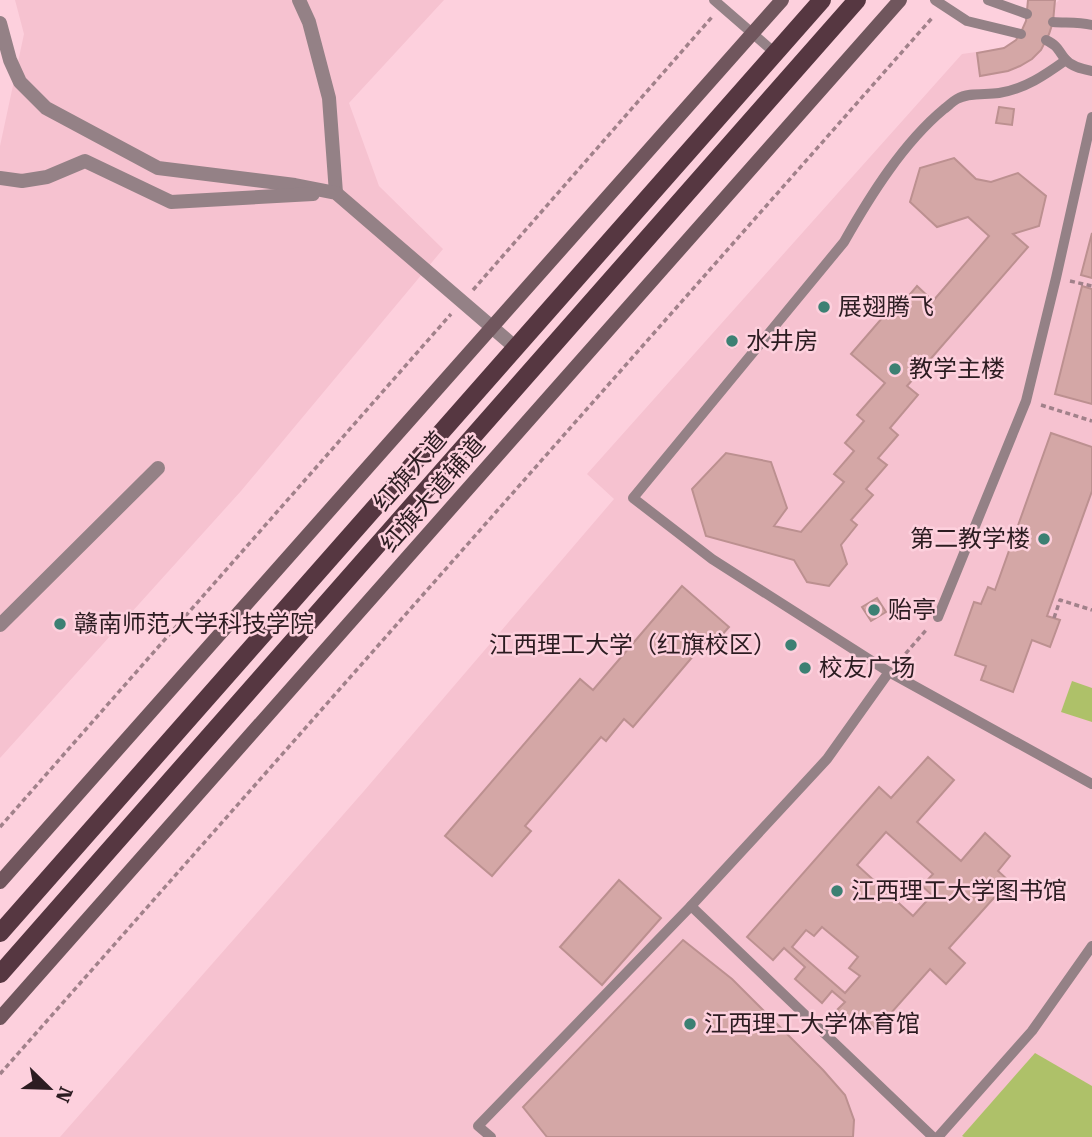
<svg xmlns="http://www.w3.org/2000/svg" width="1092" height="1137" viewBox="0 0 1092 1137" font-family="'Roboto Serif','Noto Sans SC',serif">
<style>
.built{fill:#f6c2d0}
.green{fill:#aec169}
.building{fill:#d4a7a6;stroke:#bc9090;stroke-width:2;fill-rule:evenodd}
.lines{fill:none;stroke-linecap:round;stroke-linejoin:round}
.path{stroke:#a1818a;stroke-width:3.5;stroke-dasharray:5 3.5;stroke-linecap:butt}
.lane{stroke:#948186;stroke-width:10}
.street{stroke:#948186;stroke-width:14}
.secondary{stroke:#70565d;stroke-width:14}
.primary{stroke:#563741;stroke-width:18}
.poi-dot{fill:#3c8073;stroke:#fdd0dd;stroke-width:2.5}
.labels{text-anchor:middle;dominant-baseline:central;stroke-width:5;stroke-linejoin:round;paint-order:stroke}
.poi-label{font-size:24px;fill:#2c1c21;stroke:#fdd0dd;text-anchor:start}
.street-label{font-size:24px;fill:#2c1c21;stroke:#fdd0dd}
</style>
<rect width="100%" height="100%" fill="#fdd0dd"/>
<g class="built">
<polygon points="15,0 444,0 349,103 379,186 443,249 241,491 0,758 0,146 24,34"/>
<polygon points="1028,0 1055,0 1055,4 1059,0 1092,0 1092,1137 60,1137 364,791 614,499 587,474 962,54 1004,48 1016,40 1022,30 1026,21"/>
</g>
<g class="green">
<polygon points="1072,681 1092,688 1092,722 1061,712"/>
<polygon points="1035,1053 1092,1086 1092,1137 964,1137 962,1136"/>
</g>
<g class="building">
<polygon points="1028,0 1055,0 1053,22 1049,34 1041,50 1032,59 1020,66 1008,71 980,76 977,53 1004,48 1016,40 1022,30 1026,21"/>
<polygon points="999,107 1014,109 1012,125 996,123"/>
<polygon points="954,158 976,179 991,182 1018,173 1046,196 1039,226 1013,234 1028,247 907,386 918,395 890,428 898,435 878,458 887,465 866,489 873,495 851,520 857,525 841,545 847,564 829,586 807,582 794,560 706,536 692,489 726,453 771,462 787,508 774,526 801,532 844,482 834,474 854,451 845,443 864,421 857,415 885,383 851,354 896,302 900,306 917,286 933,301 989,236 968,217 937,227 910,202 920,168"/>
<polygon points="1092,233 1092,278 1081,275"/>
<polygon points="1082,286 1092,289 1092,404 1055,394"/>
<circle cx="732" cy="341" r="7"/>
<polygon points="1051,433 1092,447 1092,491 1047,616 1060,620 1050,647 1032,640 1013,692 981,680 986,666 955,655 974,602 981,604 988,587 995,590"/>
<polygon points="682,586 729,627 711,647 705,642 633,727 624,719 606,741 601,737 525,826 531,831 492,876 445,836 580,679 593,690"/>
<polygon points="877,598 886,612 871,621 862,607"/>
<path d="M928 757 954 780 917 822 961 861 985 833 1010 856 998 871 1009 881 949 948 965 963 946 984 930 969 876 1030 860 1016 851 1026 835 1012 845 1002 832 991 822 1003 795 979 805 967 784 948 773 960 747 937 879 787 891 798ZM886 832 933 874 922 886 932 895 913 916 857 865ZM822 927 858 957 849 968 860 976 845 993 792 947 806 930 814 936Z"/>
<polygon points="619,880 661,918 602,985 560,947"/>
<polygon points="683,940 732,979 823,1070 845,1095 854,1120 853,1137 547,1137 523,1107"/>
</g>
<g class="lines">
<g class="path">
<polyline points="1070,281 1092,286"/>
<polyline points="473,290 712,17"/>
<polyline points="1041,405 1092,421"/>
<polyline points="1054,618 1060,600 1092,610"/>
<polyline points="900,660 927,629"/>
<polyline points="0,827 451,314"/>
<polyline points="0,1074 932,18"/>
</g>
<g class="lane">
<polyline points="714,0 775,53"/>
<polyline points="935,0 967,21 1021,34"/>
<polyline points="988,0 1027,14"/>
<path d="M1053 22C1066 23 1079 22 1092 25"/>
<path d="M1046 40C1061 48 1056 49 1066 60 1072 67 1083 69 1092 71"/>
<path d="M1066 60C1045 75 1025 89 999 93 985 95 969 92 957 99 952 102 948 106 944 109 903 143 870 196 844 242L633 498 712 559 889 672 1092 784"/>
<polyline points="938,617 1026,401 1056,278 1092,117"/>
<polyline points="691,906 933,1137"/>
<polyline points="491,1137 478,1126 691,906 827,759 889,672"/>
<polyline points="938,1137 1032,1031 1092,946"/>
</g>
<g class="street">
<polyline points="299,0 309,22 329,98 336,193"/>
<polyline points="0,23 10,60 20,82 46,108 158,168 295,185 336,193 516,348"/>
<polyline points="0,178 22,181 47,177 85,161 171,202 313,194"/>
<polyline points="0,625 158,468"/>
</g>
<g class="secondary">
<polyline points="0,882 782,0"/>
<polyline points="0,1018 900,0"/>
</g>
<g class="primary">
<polyline points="0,933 822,0"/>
<polyline points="0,974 857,0"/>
</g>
</g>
<g class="poi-dot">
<circle cx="824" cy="307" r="7"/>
<circle cx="732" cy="341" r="7"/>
<circle cx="895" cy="369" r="7"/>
<circle cx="1044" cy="539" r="7"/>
<circle cx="874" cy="610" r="7"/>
<circle cx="60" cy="624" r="7"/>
<circle cx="791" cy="645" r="7"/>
<circle cx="805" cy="668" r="7"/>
<circle cx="837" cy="891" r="7"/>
<circle cx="690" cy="1024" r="7"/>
</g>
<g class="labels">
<g class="poi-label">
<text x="838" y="307">展翅腾飞</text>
<text x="746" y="341">水井房</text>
<text x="909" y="369">教学主楼</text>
<text x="1030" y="539" text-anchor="end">第二教学楼</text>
<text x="888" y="610">贻亭</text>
<text x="74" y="624">赣南师范大学科技学院</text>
<text x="777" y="645" text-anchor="end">江西理工大学（红旗校区）</text>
<text x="819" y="668">校友广场</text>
<text x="851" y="891">江西理工大学图书馆</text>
<text x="704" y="1024">江西理工大学体育馆</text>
</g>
<g class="street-label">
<text transform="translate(410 471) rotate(-49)">红旗大道</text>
<text transform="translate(433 494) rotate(-49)">红旗大道辅道</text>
</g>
</g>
<g transform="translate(49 1088) rotate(113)" stroke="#fdd0dd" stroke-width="5" paint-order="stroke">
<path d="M0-5L12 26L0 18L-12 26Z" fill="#2c1c21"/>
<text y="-10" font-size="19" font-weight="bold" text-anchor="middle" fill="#2c1c21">N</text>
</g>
</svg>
